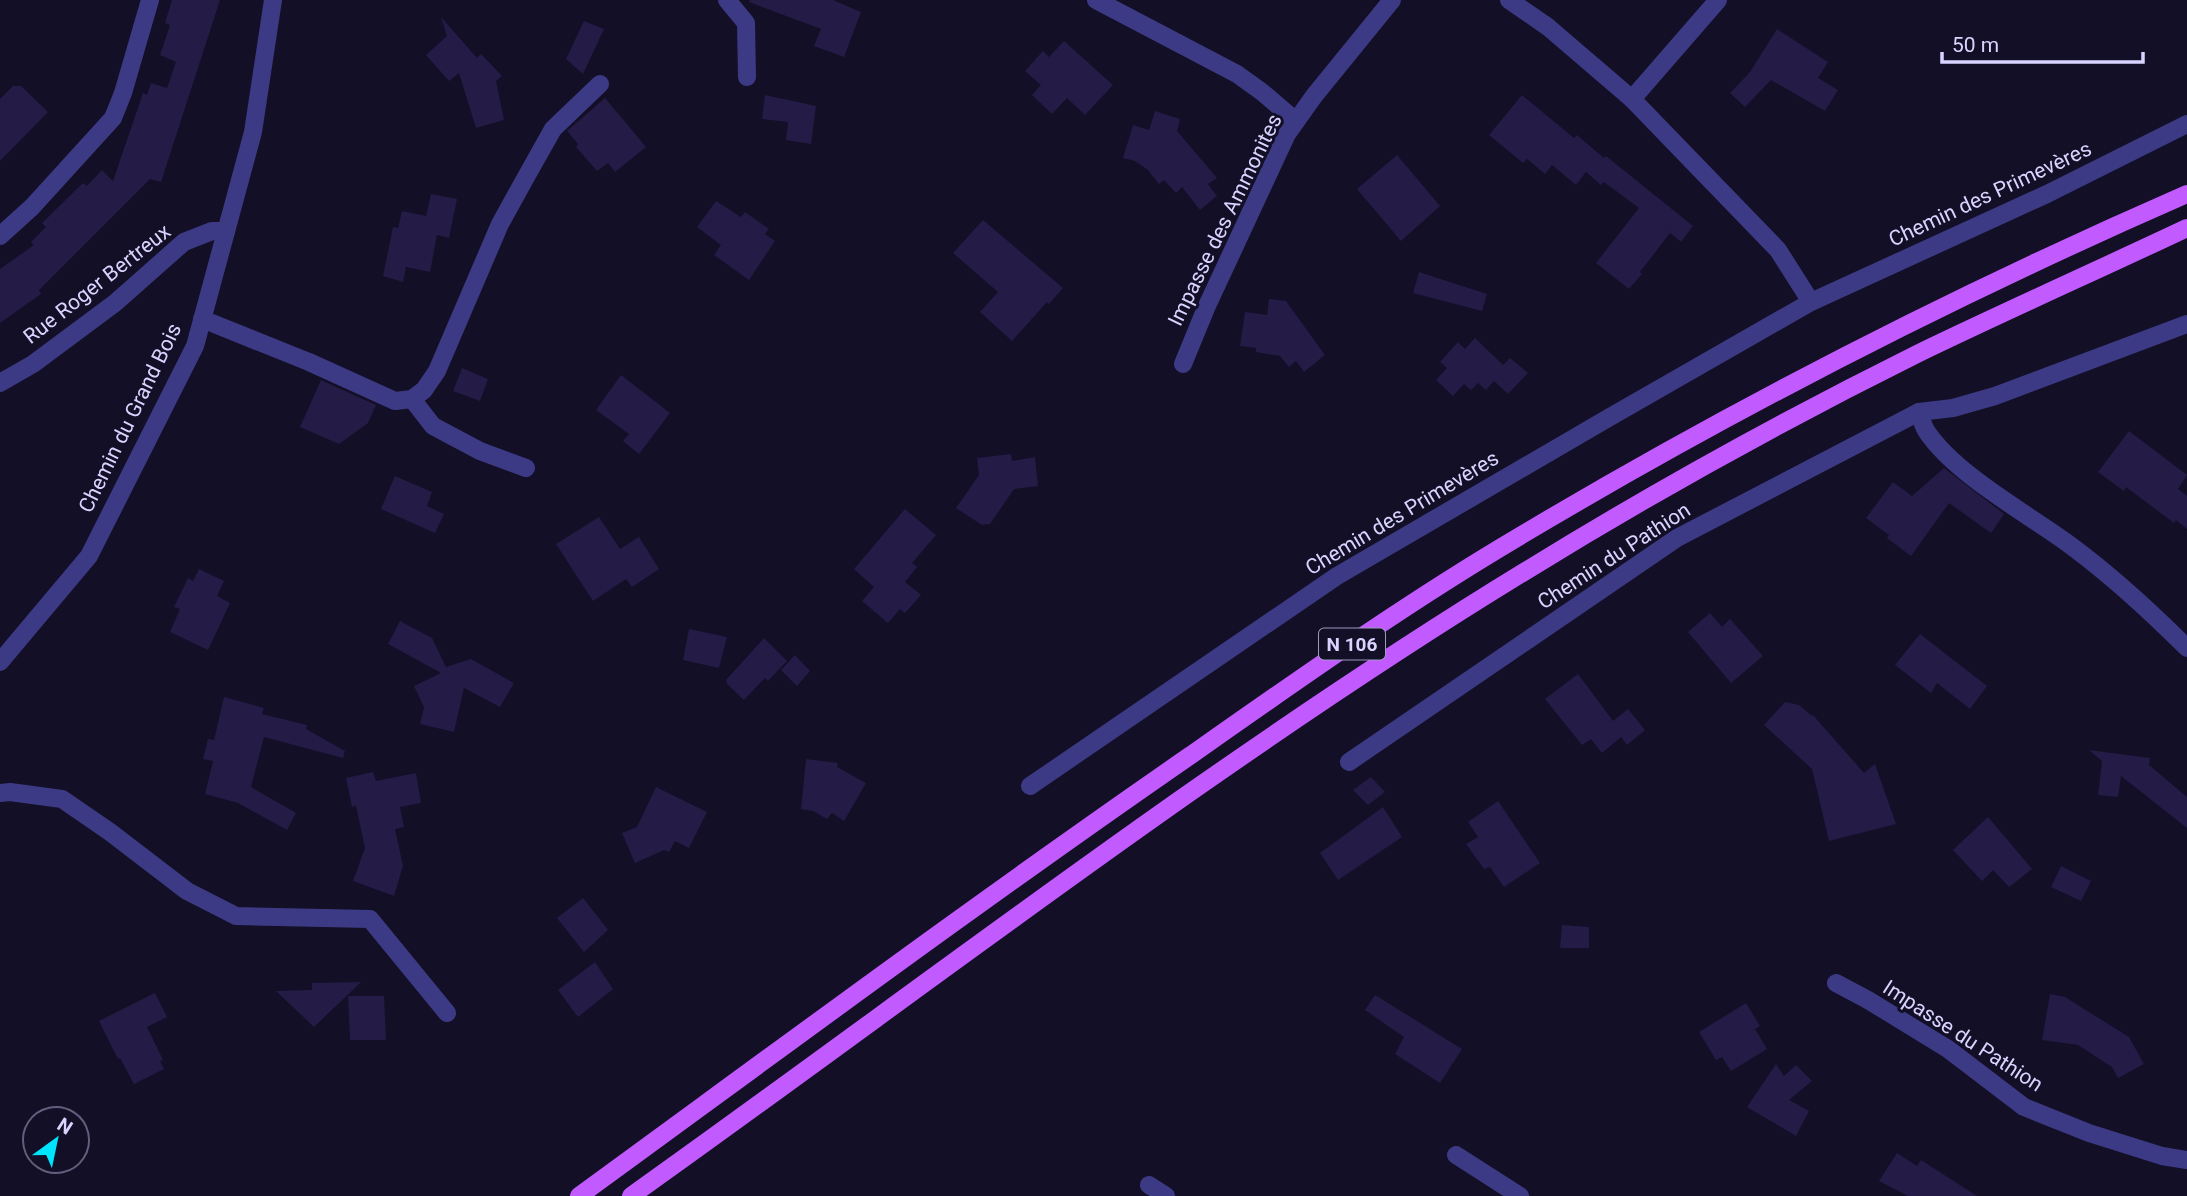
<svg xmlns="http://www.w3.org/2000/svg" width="2187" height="1196" viewBox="0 0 2187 1196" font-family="Roboto,sans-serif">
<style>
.building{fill:#241b47}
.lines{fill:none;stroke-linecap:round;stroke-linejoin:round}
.minor{stroke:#3d3a85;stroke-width:18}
.major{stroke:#c25bff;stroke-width:18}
.labels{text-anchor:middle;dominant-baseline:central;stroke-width:6;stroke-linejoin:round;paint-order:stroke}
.shield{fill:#130f26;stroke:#9e99be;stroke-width:2}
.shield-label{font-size:19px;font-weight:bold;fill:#d9d4ff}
.street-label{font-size:21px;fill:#d9d4ff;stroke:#130f26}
</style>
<rect width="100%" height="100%" fill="#130f26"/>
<g class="building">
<polygon points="172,0 220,0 161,182 150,179 39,290 41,294 0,323 0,269 34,245 31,242 46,227 42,223 83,183 87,186 102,170 113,181 143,93 147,95 151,83 167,88 176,62 160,55 170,25 165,23"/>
<polygon points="750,0 833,0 861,12 844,57 814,46 821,29 749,2"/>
<polygon points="441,17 477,58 481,54 502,76 496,81 504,120 476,128 459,73 449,81 426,55 447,36"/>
<polygon points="584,21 604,29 583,74 566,59"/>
<polygon points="1777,29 1828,62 1818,78 1838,90 1825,111 1771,80 1745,107 1730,93 1750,72"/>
<polygon points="1064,41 1113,85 1085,115 1067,98 1052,114 1032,95 1041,85 1025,71 1043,51 1049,57"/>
<polygon points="13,86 21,86 48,112 0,161 0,99"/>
<polygon points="765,95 816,106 811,144 786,140 788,122 762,119"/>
<polygon points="1522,95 1574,138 1577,135 1604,158 1606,156 1693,226 1681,242 1663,227 1670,233 1640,272 1642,274 1629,289 1596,263 1639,208 1604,182 1601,185 1586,172 1576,185 1552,165 1545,174 1527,159 1523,163 1489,135"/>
<polygon points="605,98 646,147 615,172 608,163 597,171 576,147 578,144 567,131"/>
<polygon points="1155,111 1180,119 1177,131 1217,178 1208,184 1217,196 1200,210 1182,187 1176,193 1164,180 1159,184 1148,170 1135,161 1123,158 1133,125 1149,130"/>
<polygon points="1397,155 1440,206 1401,241 1357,189"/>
<polygon points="431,194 457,199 449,238 437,235 430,272 406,267 403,282 383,276 393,227 398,228 402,211 426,216"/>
<polygon points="716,201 741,217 745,212 769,229 765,234 775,241 749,280 714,255 721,245 697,227"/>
<polygon points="983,220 1063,288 1049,304 1047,302 1012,341 980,312 998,292 953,253"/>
<polygon points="1419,272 1487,294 1482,311 1413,293"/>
<polygon points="1269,299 1286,301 1325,355 1304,372 1296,361 1289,367 1280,356 1256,352 1256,348 1240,346 1245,312 1267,315"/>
<polygon points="1475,338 1503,365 1510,358 1528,373 1508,394 1494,381 1486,390 1478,383 1471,390 1464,384 1453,396 1436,380 1447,368 1440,362 1458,342 1465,349"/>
<polygon points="462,368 488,379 480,401 453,391"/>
<polygon points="621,375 670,413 639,454 623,441 629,434 596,410"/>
<polygon points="321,380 376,405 368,423 339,444 300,427"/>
<polygon points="2129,431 2187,475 2178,489 2187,496 2187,529 2176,520 2174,523 2126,487 2124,491 2098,472"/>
<polygon points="1011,454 1012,461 1035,457 1038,486 1014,489 990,524 982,525 956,508 979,475 977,458"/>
<polygon points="1944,468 2004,514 1991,533 1949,503 1911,556 1887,538 1889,535 1866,518 1893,482 1912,496"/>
<polygon points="395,476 432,492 427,506 444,514 435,533 381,509"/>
<polygon points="905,509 936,535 912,563 917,567 905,582 921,595 905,613 900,609 888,623 862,601 874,587 854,569"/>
<polygon points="599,517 620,549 639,537 659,569 632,587 626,579 593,601 556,544"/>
<polygon points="199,569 224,581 217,596 230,603 208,650 170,632 180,609 174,607 188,578 193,581"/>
<polygon points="1710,613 1722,627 1730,619 1763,656 1731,683 1688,632"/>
<polygon points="400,621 432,638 446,667 471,659 514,683 500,707 464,688 454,732 420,724 424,707 414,686 441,673 388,644"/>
<polygon points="689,629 727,637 719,668 683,660"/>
<polygon points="1920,634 1987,686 1970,709 1937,683 1931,693 1895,665"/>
<polygon points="764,638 787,661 768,681 765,678 744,700 727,684 726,680"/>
<polygon points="795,655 810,671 797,686 781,670"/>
<polygon points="1578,674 1613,721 1628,709 1645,730 1627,745 1621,737 1602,753 1591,739 1582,745 1545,699"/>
<polygon points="224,697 264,708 262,714 307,725 306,729 345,751 343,758 264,737 251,787 296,813 287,830 238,803 205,794 213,761 203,759 208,739 214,740"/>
<polygon points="1785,702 1799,705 1812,716 1813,715 1864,773 1875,764 1896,824 1829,841 1812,769 1764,725"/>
<polygon points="2089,750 2150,758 2149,765 2187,797 2187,828 2121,776 2118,797 2098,795 2102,761"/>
<polygon points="806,759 838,763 837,767 866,783 844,821 832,813 827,819 813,811 801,809"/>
<polygon points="373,772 376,781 416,773 421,803 400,807 404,827 395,829 403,866 394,896 353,881 365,848 356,806 352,807 346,778"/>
<polygon points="1371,777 1385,792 1368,805 1353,790"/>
<polygon points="656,787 707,812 689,848 675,841 669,852 664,850 635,863 622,833 637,827"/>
<polygon points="1498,801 1540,863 1504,887 1490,867 1484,869 1466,844 1478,837 1468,822"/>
<polygon points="1383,807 1402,837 1338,880 1320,853"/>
<polygon points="1988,817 2032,869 2009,887 1993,870 1982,881 1953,850"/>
<polygon points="2061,866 2091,881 2081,901 2051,887"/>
<polygon points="583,898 608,930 584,952 557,918"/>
<polygon points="1562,925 1589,927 1589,948 1560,948"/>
<polygon points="595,962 613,989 578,1017 558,990"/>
<polygon points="361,982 314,1027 276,991 312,990 312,983"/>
<polygon points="155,993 167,1017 147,1027 163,1060 160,1061 164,1069 134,1084 120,1058 118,1059 99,1021"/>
<polygon points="2050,994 2065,997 2129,1037 2144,1064 2118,1078 2112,1067 2078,1045 2042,1040"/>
<polygon points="1375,995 1462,1049 1440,1083 1395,1054 1404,1037 1365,1010"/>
<polygon points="348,996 384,996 386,1040 350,1040"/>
<polygon points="1746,1003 1760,1026 1755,1029 1767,1049 1731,1071 1722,1057 1716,1060 1699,1032"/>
<polygon points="1776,1064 1784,1076 1796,1065 1812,1081 1789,1100 1809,1111 1796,1136 1747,1107"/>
<polygon points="1897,1153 1917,1166 1921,1160 1977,1196 1908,1196 1879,1181"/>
</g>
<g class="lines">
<g class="minor">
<polyline points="727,0 746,23 747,77"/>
<polyline points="1096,0 1237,74 1262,92 1296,121"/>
<polyline points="1509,0 1548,27 1632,99 1778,250 1811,302"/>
<polyline points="1632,99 1718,0"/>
<polyline points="0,236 32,207 113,118 123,93 150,0"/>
<polyline points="202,319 309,362 395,401 412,399 424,390 437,371 500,224 526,177 553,129 600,84"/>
<polyline points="1183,364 1206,308 1287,134 1314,96 1392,0"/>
<polyline points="0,383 33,364 115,303 184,242 212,231 226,231"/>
<polyline points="412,399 433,426 480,451 526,468"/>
<path d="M1919 412C1921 419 1923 426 1927 432 1956 475 2028 514 2070 545 2112 576 2150 611 2187 648"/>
<polyline points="0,662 89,556 195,346 253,132 273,0"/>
<polyline points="1349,762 1677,538 1919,412 1953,408 1995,396 2187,324"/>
<polyline points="1030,786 1337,576 1610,417 1811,302 2047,194 2187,124"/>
<polyline points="0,793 10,792 62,799 110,832 187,891 236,916 370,919 447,1013"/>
<polyline points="1836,983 1868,1000 1948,1049 2024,1107 2089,1133 2162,1156 2187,1160"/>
<polyline points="1456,1155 1520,1196"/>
<polyline points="1149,1185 1166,1196"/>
</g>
<g class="major">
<path d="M579 1196C782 1048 984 898 1191 755 1292 684 1394 612 1500 548 1721 415 1951 297 2187 194"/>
<path d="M631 1196C926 986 1215 761 1524 572 1652 493 1784 420 1919 353 2008 310 2098 270 2187 228"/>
</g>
</g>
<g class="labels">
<rect class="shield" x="1319" y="628.5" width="66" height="31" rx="5"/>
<g class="shield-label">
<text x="1352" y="644">N 106</text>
</g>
<g class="street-label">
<text transform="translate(1990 194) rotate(-25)">Chemin des Primevères</text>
<text transform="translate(1225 220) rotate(-64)">Impasse des Ammonites</text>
<text transform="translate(97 284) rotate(-38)">Rue Roger Bertreux</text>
<text transform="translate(130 418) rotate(-64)">Chemin du Grand Bois</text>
<text transform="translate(1402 513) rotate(-31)">Chemin des Primevères</text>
<text transform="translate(1614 556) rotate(-33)">Chemin du Pathion</text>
<text transform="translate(1963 1036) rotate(33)">Impasse du Pathion</text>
</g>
</g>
<g transform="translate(56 1140) rotate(33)"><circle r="33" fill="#130f26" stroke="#625e7d" stroke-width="2"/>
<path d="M0-5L12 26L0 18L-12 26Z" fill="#00e5ff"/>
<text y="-10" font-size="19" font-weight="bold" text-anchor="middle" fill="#d9d4ff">N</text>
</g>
<path d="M1942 52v10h201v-10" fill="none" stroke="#d9d4ff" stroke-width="3.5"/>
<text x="1952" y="52" font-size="21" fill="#d9d4ff" stroke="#130f26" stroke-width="5" paint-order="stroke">50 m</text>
</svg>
